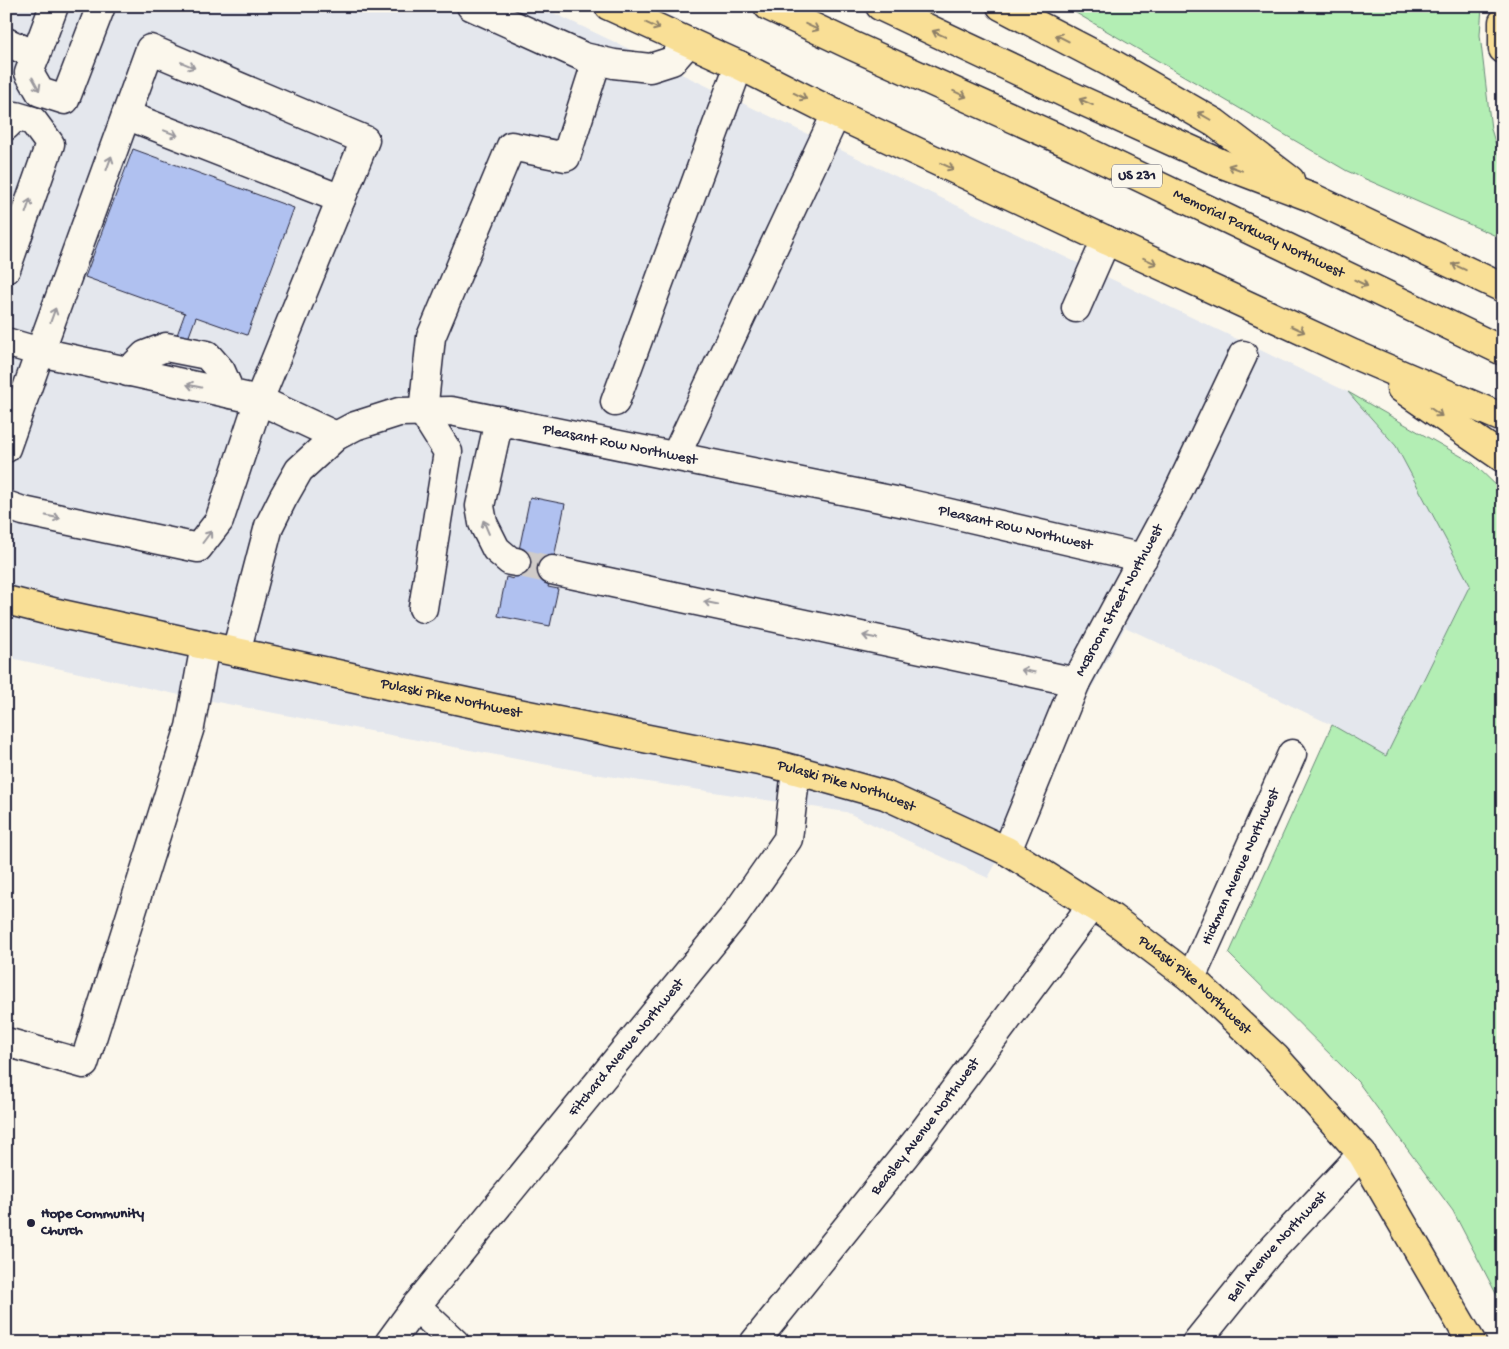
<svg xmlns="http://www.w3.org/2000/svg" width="1509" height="1349" viewBox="0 0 1509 1349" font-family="'Gochi Hand',sans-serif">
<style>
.built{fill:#e4e7ed}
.green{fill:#b3eeb4;stroke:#6a8878}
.building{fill:#b0c1f0;stroke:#22223b}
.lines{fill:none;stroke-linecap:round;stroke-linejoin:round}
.minor-tunnel{stroke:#d0ccc9;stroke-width:28;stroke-dasharray:28 14;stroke-linecap:butt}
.minor-casing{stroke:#22223b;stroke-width:31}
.major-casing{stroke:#22223b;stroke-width:31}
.highway-casing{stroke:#22223b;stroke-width:31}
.minor{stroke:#fbf7ec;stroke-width:28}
.major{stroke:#f9df96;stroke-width:28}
.highway{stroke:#f9df96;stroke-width:28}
.oneway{stroke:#8e8068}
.oneway2{stroke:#99979c}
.poi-dot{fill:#22223b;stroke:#fbf7ec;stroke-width:2}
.labels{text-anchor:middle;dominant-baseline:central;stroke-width:4.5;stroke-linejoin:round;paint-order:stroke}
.shield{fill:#fbf7ec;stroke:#636270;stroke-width:1}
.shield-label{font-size:14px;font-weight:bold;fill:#22223b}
.street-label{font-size:15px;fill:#22223b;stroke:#fbf7ec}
.poi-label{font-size:15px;font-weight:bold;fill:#22223b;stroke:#fbf7ec;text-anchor:start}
</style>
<rect width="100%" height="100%" fill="#fbf7ec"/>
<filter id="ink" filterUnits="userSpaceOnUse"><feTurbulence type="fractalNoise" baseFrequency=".02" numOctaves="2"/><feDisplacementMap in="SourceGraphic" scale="10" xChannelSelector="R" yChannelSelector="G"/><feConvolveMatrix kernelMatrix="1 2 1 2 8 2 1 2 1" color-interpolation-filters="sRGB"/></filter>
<g filter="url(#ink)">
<polygon class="built" points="6,6 539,6 1348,392 1396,446 1470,585 1386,757 1332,725 1125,627 988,878 846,812 601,775 175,694 6,657"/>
<g class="green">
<polygon points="1064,6 1482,6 1480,35 1491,129 1503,168 1503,239 1347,171"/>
<polygon points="1348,392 1473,463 1503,492 1503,1307 1453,1211 1358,1082 1229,954 1332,725 1386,756 1470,585 1396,446"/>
</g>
<g class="building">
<polygon points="133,149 294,208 247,335 196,317 189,336 207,342 197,368 169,357 185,313 85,277"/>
<polygon points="530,497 565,504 548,587 558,589 550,626 498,616 506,577 513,579"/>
</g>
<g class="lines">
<polyline class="minor-tunnel" points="516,562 552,570"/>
<g class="minor-casing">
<g id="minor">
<polyline points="54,6 29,73 40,92 65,100 101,6"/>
<polyline points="471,6 584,57 614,64 650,68 672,61 689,42"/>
<polyline points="6,42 36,55"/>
<polyline points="126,115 341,199"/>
<polyline points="6,126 16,116 33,121 50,144 6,269"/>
<polyline points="1076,308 1106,240"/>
<polyline points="6,342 40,352 6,448"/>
<polyline points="128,372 145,355 166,347 207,355 221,371 231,394"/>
<polyline points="615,402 739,65"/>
<polyline points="499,420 480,506 483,523 496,549 510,561 516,562"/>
<polyline points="676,455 836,114"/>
<polyline points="6,505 23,511 198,548 219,521 259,400 365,140 150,49 40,352 259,400 336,436"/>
<polyline points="552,570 1076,682"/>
<polyline points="423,608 448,452 423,412 431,337 511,146 566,157 597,60"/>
<path id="s1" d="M236 652 269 526 283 498 299 470 336 436 355 426 399 412 451 411 910 504 1143 558"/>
<path id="s2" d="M1007 851 1076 682 1178 492 1243 355"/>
<path id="s3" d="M1191 978 1292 754"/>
<polyline points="6,1042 84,1064 190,727 205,645"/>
<polyline points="416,1306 455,1343"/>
<path id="s4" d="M389 1343 416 1306 735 915 788 839 796 770"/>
<path id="s5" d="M754 1343 918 1139 1092 905"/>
<path id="s6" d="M1196 1343 1267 1255 1362 1154"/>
</g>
</g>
<g class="major-casing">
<g id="major">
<polyline points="609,6 739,65 836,114 1106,240"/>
<path id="s7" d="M6 600 57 613 498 709 774 764 885 795 1007 851 1112 918 1191 978 1276 1058 1362 1154 1472 1343"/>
</g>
</g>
<g class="highway-casing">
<g id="highway">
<path id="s8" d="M768 6 853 46 1075 146 1503 351"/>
<polyline points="880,6 1065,93 1220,163 1313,198 1503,288"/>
<polyline points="1001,6 1111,63 1215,123 1290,180"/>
<polyline points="1503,22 1503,49"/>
<polyline points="1106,240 1353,354 1503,418"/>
<polyline points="1401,388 1503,458"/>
</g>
</g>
<use href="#minor" class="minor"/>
<use href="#major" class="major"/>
<use href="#highway" class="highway"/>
</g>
<defs><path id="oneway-shaft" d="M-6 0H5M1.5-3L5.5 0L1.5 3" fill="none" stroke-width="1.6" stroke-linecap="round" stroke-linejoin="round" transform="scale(1.25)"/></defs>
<g class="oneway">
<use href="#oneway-shaft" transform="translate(653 26) rotate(24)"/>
<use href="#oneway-shaft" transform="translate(812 27) rotate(25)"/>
<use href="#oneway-shaft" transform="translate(939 34) rotate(-155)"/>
<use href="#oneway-shaft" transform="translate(1062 38) rotate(-153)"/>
<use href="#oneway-shaft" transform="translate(960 94) rotate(24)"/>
<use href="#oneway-shaft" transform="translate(800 96) rotate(27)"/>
<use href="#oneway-shaft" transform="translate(1086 102) rotate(-156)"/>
<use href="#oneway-shaft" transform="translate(1204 116) rotate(-150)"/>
<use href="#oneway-shaft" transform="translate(947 166) rotate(25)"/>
<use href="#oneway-shaft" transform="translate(1235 168) rotate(-159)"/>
<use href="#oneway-shaft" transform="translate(1150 261) rotate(25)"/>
<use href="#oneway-shaft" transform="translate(1459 267) rotate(-155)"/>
<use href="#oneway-shaft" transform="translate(1361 283) rotate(26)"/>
<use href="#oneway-shaft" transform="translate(1298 329) rotate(25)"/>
<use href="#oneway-shaft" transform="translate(1436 412) rotate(35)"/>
</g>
<g class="oneway2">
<use href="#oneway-shaft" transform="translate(188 65) rotate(23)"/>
<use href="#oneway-shaft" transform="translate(36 84) rotate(61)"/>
<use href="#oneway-shaft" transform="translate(171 133) rotate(21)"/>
<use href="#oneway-shaft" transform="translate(109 163) rotate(-70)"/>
<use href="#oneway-shaft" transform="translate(28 206) rotate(-71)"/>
<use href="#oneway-shaft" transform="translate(53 315) rotate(-70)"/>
<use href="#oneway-shaft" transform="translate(194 386) rotate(-168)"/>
<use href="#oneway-shaft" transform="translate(53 517) rotate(12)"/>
<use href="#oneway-shaft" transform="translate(486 527) rotate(-113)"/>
<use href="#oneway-shaft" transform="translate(207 537) rotate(-53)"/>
<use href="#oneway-shaft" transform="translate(711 603) rotate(-168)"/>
<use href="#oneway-shaft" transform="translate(870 637) rotate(-168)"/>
<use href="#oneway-shaft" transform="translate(1028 671) rotate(-168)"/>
</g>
</g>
<circle class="poi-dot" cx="31" cy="1223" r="5"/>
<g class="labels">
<rect class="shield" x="1112" y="164.5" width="50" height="23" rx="4"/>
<g class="shield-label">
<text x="1137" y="176">US 231</text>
</g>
<g class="street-label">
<text stroke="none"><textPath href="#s8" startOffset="541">Memorial Parkway Northwest</textPath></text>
<text stroke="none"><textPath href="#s1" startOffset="536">Pleasant Row Northwest</textPath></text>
<text stroke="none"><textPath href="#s1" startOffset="940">Pleasant Row Northwest</textPath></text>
<text stroke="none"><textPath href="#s2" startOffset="275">McBroom Street Northwest</textPath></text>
<text stroke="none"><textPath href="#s7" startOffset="456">Pulaski Pike Northwest</textPath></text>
<text stroke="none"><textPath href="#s7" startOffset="861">Pulaski Pike Northwest</textPath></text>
<text stroke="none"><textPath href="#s3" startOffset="122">Hickman Avenue Northwest</textPath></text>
<text stroke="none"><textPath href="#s7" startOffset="1266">Pulaski Pike Northwest</textPath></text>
<text stroke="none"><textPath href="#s4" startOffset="379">Fitchard Avenue Northwest</textPath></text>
<text stroke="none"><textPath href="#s5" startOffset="276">Beasley Avenue Northwest</textPath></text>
<text stroke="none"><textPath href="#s6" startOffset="126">Bell Avenue Northwest</textPath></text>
</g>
<g class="poi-label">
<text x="41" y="1214">Hope Community<tspan x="41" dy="17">Church</tspan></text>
</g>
</g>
<rect width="1509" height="1349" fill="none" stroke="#fbf7ec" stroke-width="25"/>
<rect x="12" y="12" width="1484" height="1324" fill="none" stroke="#22223b" stroke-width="2" filter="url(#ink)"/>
</svg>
